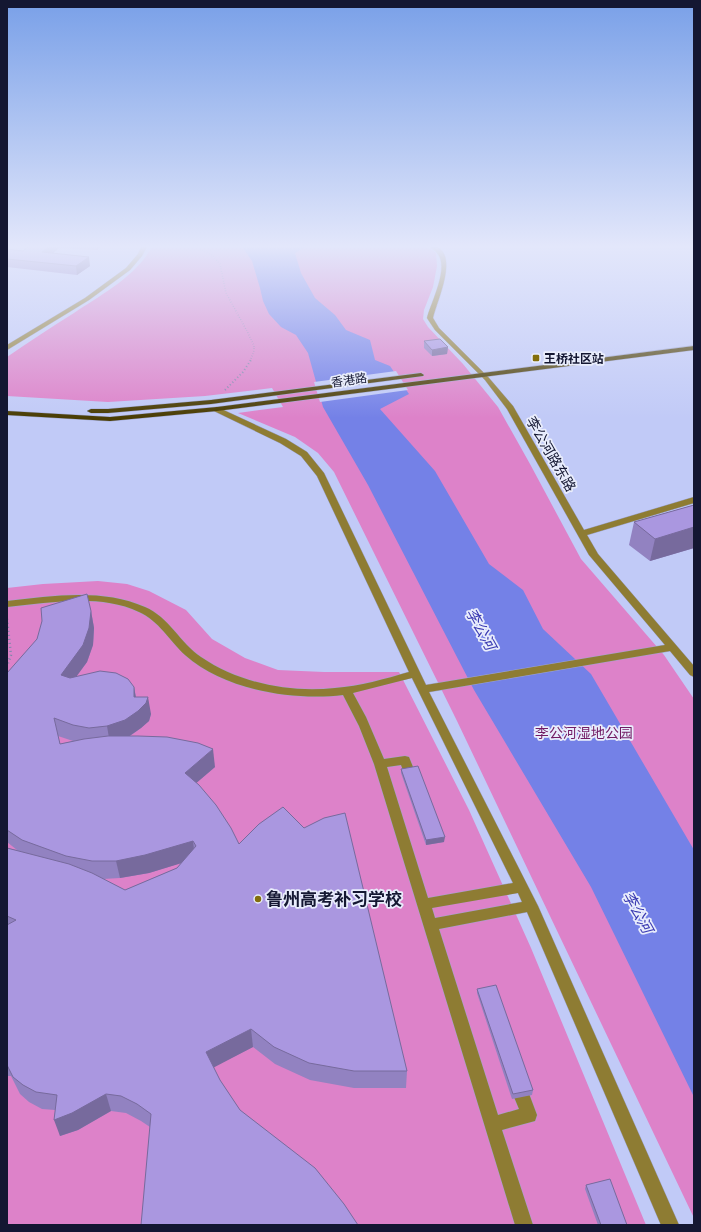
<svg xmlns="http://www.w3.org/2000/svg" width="701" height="1232" viewBox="0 0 701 1232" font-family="'PT Sans Narrow','Noto Sans SC',sans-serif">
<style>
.green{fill:#dd82c9}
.water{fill:#7481e7}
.pier{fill:#c1caf7}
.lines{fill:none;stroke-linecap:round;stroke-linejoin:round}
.minor-casing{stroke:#9ea6d0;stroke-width:1}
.major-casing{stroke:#9ea6d0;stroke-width:1}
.path-far2{stroke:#7f86ac;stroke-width:1.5;stroke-dasharray:0.5 2;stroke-linecap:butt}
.path-far1{stroke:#7f86ac;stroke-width:2;stroke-dasharray:1 2.5;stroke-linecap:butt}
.path{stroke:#7f86ac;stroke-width:2.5;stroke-dasharray:1 3;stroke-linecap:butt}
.minor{fill:#8e7c33;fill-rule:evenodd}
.major{fill:#493c03;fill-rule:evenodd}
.wall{fill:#9282c1;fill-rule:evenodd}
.shaded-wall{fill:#776a9d}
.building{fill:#aa97e0;stroke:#776a9d}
.poi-dot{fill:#836e0c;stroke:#e9edfc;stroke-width:1.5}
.labels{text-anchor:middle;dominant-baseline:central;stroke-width:3.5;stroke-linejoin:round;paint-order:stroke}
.far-poi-label{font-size:12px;font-weight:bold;fill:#141732;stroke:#e9edfc;text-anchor:start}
.far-street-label{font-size:12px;fill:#141732;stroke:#e9edfc}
.street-label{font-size:14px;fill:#141732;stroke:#e9edfc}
.park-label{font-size:14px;fill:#721b64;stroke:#e9edfc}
.water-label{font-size:15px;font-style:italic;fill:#3b3bb2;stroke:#e9edfc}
.near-poi-label{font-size:17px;font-weight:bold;fill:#141732;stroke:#e9edfc;text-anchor:start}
</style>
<rect width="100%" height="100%" fill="#c1caf7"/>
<g class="green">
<path d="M153 245H422L429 248 436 253 437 266 433 287 424 310 423 319 428 327 463 364 498 407 530 464 581 559 664 655 694 699V1218L457 721 334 472 318 453 295 437 238 413 283 407 272 388 205 396 108 402 7 396V357C29 342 51 327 74 313 102 294 137 276 153 245Z"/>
<polygon points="98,581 127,584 149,591 186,610 212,639 245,658 278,670 324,672 399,672 469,810 531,948 646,1225 7,1225 7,588 43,584"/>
</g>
<polygon class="water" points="241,245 304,245 305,247 295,253 301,273 315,298 335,315 346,330 370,340 375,360 390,366 409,394 380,409 435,471 489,564 523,590 543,629 591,674 694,850 694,1097 591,887 474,690 368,485 323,407 308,353 296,335 281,327 269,314 263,301 260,288 252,261"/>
<polygon class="pier" points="396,371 408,390 320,402 314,382"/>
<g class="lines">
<g class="minor-casing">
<g id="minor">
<polygon points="142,245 148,245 142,256 130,270 89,300 7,350 7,345 85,298 126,268 138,254"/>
<path d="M427 245C464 245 437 300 433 318L439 328 489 378 513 406 584 530 694 497V503L587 535 598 554 694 666V677L690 675 670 651 429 692 538 906 679 1225H661L527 912 439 929 498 1115 519 1109 514 1097 516 1091 522 1089 528 1091 537 1115 535 1121 502 1130 533 1225H515L374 764 359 726 343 695C293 701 224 690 185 655 169 640 159 621 139 612 99 593 49 603 7 607V601C52 596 102 588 145 607 169 617 180 643 201 657 239 683 289 693 335 688 360 686 385 679 409 672L317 476 301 456 280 443 214 411 213 409 217 407 286 439 307 452 324 473 426 685 665 645 589 555 507 409 485 380 435 330 427 318C431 302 450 267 437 253 435 250 430 248 427 245ZM412 678 513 883 428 898 387 767 401 765 405 775 409 776 413 775 415 772 409 757 405 756 384 759 366 717 353 693ZM518 893 522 902 435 918 432 908Z"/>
</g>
</g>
<g class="major-casing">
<g id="major">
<polygon points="444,245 434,249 431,247 435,245"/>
<polygon points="694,346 694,350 217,411 110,421 7,415 7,411 110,417 217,407"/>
<polygon points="421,373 424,375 423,376 211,404 108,413 91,413 87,411 91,409 108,409 211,400"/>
</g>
</g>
<polyline class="path-far2" points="191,245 212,255 220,264 226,293 247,331 254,346 254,351 250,361"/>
<polyline class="path-far1" points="225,390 243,372 251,360"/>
<polyline class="path" points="7,619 11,655 7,666"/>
<use href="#minor" class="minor"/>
<use href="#major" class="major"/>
</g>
<g class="wall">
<polygon points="8,245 102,245 97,250 59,248 53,253 90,266 77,275 7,267 7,249 23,251 27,247 8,246"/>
<polygon points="424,341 448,347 447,354 432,356 424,348"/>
<polygon points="694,505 694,548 650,561 629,545 634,522"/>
<path d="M91 611 94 628 93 645 87 662 76 677 134 687 136 697 151 714 149 721 141 728 130 736 215 767 196 783 239 844 407 1071 406 1088H354L310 1080 275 1064 253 1047 213 1067 150 1127 141 1121 126 1113 111 1111 78 1130 60 1136 55 1110 42 1109 29 1102 20 1094 11 1076H7V848L17 850 7 842V673ZM58 736 73 741 60 744ZM181 863 177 868 125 890 103 879 120 878 149 873Z"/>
<polygon points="401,769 444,842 426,845 401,773"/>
<polygon points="477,989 533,1090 532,1095 512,1099 477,993"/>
<polygon points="586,1185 627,1225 598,1225 585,1189"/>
</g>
<g class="shaded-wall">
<polygon points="51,245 59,245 59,248 44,261 42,252"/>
<polygon points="96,245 102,245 97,250"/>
<polygon points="89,257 90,266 77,275 76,266"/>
<polygon points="448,347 447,354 432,356 432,350"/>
<polygon points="694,527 694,548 650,561 655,539"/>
<polygon points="91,611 94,628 93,645 87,662 65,692 61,675"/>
<polygon points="134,687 137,704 148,697 151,714 149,721 141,728 128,737 110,744 107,726 134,697"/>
<polygon points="213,749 215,767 187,791 185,773"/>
<polygon points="445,837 444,842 426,845 426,840"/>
<polygon points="193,841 195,859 149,873 120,878 116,861"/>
<polygon points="251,1029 253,1047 209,1070 206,1052"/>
<polygon points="106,1094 111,1111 78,1130 60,1136 54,1120"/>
</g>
<g class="building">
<polygon points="30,245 51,245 42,252 89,257 76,266 7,259 7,249 23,251"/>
<polygon points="440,339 448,347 432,350 424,341"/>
<polygon points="694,505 694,527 655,539 634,522"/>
<polygon points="87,594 91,611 89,628 83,645 61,675 70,678 100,671 116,673 128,679 134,687 134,697 148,697 146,703 138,711 125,720 107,726 89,728 73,725 54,718 60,744 84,739 108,736 138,736 167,737 198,743 213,749 185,773 199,785 216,805 231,828 239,844 259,824 283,807 304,828 324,818 345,813 407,1071 354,1071 309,1063 274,1047 251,1029 206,1052 220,1080 240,1110 315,1168 344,1204 358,1225 141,1225 151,1114 137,1104 121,1096 106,1094 72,1113 54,1120 57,1095 36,1092 23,1085 13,1077 7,1065 7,925 16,920 7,916 7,848 69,864 92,873 125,890 177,868 196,846 193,841 145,855 116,861 92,861 66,856 22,840 7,830 7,673 37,639 42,621 41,608"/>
<polygon points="418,766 445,837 426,840 401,769"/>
<polygon points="496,985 533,1090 513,1094 477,989"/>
<polygon points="610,1179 627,1225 601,1225 586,1185"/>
</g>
<linearGradient id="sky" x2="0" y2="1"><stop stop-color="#79a0e8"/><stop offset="0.59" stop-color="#e3e7fb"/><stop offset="1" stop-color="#e3e7fb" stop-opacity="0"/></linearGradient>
<rect width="701" height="418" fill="url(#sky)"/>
<g class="poi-dot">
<rect x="532" y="354" width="8" height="8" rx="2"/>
<circle cx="258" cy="899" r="4"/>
</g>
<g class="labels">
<g class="far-poi-label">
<text x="544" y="358">王桥社区站</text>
</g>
<g class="far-street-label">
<text transform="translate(349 380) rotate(-8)">香港路</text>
</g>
<g class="street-label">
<text transform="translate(551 454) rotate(60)">李公河路东路</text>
</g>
<g class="park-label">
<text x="584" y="733">李公河湿地公园</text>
</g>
<g class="water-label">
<text transform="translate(481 629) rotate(61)">李公河</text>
<text transform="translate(638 912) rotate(61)">李公河</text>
</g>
<g class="near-poi-label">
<text x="266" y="899">鲁州高考补习学校</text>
</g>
</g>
<rect width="701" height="1232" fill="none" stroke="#141732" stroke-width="16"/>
</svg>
